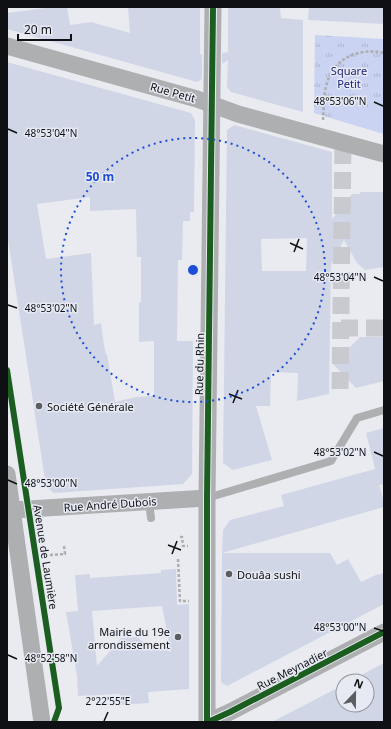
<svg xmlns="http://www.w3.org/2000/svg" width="391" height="729" viewBox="0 0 391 729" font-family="'Noto Sans',sans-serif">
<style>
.park{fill:url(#park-tufts)}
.pitch{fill:#cad3f2}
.building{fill:#d1d6e7;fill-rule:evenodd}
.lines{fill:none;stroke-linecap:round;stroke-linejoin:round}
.street-tunnel{stroke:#c9cacf;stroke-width:17;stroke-dasharray:17 8;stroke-linecap:butt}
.path{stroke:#adaeb0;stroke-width:2.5;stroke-dasharray:3 2;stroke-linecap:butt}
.lane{stroke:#aeafb0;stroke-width:8}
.street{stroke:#aeafb0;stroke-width:17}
.cycleway-casing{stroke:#e7eaf3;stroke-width:8}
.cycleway{stroke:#1b5e20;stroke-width:6}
.ticks{fill:none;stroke:#0f1013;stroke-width:1.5}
.ring{fill:none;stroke:#1d4ed8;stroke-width:2;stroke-dasharray:2 4}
.poi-dot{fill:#5c5d60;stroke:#e7eaf3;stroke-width:1.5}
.labels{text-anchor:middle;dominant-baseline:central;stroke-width:3;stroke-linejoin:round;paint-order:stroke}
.park-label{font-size:11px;fill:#191f73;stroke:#e7eaf3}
.street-label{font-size:11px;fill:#0f1013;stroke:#e7eaf3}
.poi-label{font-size:11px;fill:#0f1013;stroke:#e7eaf3;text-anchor:start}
.ticks-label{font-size:10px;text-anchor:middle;fill:#0f1013;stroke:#e7eaf3;stroke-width:3;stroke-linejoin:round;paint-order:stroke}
.centre{fill:#1d4ed8;stroke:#e7eaf3;stroke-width:2}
.ring-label{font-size:12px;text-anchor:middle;font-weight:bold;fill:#1d4ed8;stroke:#e7eaf3;stroke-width:3;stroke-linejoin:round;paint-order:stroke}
</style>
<defs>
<pattern id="park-tufts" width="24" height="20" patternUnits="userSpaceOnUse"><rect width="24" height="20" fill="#cad3f2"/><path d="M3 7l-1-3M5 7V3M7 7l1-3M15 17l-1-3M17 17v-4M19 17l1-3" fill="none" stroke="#acb4cf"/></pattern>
</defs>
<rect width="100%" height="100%" fill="#eaebf0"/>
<polygon class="park" points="315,35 384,39 384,134 314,113"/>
<polygon class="pitch" points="336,99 384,113 384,134 331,118"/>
<g class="building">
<polygon points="67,7 70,25 91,22 130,33 128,7 200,7 200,55 202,54 202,79 197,82 7,29 7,13 45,8"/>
<polygon points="228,7 280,7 281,18 303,20 303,112 231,92 227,87 228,60 222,64 222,53 228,52"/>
<polygon points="309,7 384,7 384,24 308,20"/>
<path d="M7 62 191 113 195 120 194 212H190V221H183L182 260H178L177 341H193L192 474 183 484 54 493 46 486 7 233ZM90 197V211L136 209 137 257H141V302H139V342L154 341V396L136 397 115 402 107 354H106L104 345 101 323 94 325 91 253 46 259 37 204Z"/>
<path d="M234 125 332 152V219L352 194H360V192H384V267L365 270 357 263 344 240 331 265 329 394 297 401 298 373 271 372 270 406H256L272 460 233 470 223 463 227 130ZM307 238 306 271H262L261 239Z"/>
<polygon points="360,337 384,337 384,381 356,388 333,364"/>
<polygon points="384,428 384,484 379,485 384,502 384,507 222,553 223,530 230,520 284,506 281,495 375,469 366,433"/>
<polygon points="222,553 330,553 337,565 348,559 361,582 378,574 379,575 384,572 384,604 227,686 221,682"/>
<path d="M176 569 177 605 189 604V689L148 692 149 703 120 705V694L78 696 77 676 66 612 78 611 75 575 90 574V578L161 573V570ZM162 606 171 652 140 640 139 637 121 638 97 666 92 611Z"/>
<polygon points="384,663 384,722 272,722 343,685 343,705 367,705 367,681 350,681"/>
</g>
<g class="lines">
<g class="street-tunnel">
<polyline points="341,328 384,328"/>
<polyline points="340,389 343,143"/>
</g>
<g class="path">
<path d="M323 120C324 108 323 95 327 83 334 58 360 47 384 53"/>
<polyline points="180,537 182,537 183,546 188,546"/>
<polyline points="50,555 65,554 64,546 66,546"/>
<polyline points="178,559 180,601 189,601"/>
</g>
<g class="lane">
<polyline points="207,498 331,461 357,418 384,410"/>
<polyline points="149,502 151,518"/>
</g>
<g class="street">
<polyline points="7,46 197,99 238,114 384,154"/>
<polyline points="7,474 42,722"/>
<polyline points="13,510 207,498"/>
<polyline points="207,722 207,498 213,7"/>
<polyline points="208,722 230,712 384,632"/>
</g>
<g class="cycleway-casing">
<g id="cycleway">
<polyline points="7,370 59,708 54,722"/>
<polyline points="207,722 207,498 213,7"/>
<polyline points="208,722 230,712 384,632"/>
</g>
</g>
<use href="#cycleway" class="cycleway"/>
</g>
<path class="ticks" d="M374 102 383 106M8 129 17 133M290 243 303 249M294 252 299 239M374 277 383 281M8 305 17 308M229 394 242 399M233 403 238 390M374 452 383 456M8 480 17 484M168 545 181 550M172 554 177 541M374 628 383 631M8 655 17 659M104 721 108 712"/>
<circle class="ring" cx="193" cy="270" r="132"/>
<g class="poi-dot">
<circle cx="39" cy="406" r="4"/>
<circle cx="229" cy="574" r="4"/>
<circle cx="178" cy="637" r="4"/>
</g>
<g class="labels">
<g class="park-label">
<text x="349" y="70">Square<tspan x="349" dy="13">Petit</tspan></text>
</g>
<g class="street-label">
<text transform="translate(173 92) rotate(16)">Rue Petit</text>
<text transform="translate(199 364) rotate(-89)">Rue du Rhin</text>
<text transform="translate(110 504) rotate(-4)">Rue André Dubois</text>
<text transform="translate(46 557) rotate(81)">Avenue de Laumière</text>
<text transform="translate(292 669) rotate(-27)">Rue Meynadier</text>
</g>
<g class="poi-label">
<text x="47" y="406">Société Générale</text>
<text x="237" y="574">Douâa sushi</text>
<text x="170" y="631" text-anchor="end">Mairie du 19e<tspan x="170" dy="13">arrondissement</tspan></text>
</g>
</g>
<g class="ticks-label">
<text x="340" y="105">48°53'06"N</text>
<text x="51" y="137">48°53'04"N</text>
<text x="340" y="281">48°53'04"N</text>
<text x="51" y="312">48°53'02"N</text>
<text x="340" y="456">48°53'02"N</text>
<text x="51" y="487">48°53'00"N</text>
<text x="340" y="631">48°53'00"N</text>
<text x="51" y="662">48°52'58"N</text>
<text x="108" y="705">2°22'55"E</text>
</g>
<circle cx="193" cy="270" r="6" class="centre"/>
<g class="ring-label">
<text x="100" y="181">50 m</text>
</g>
<rect width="391" height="729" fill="none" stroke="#0f1013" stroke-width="16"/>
<g transform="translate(355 693) rotate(22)"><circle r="19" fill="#e7eaf3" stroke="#919399"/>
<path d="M0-3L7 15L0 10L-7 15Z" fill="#5c5d60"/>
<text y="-6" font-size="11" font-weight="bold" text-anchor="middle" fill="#0f1013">N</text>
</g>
<path d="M18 34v6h53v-6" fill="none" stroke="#0f1013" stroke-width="2"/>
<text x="24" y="34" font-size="12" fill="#0f1013" stroke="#e7eaf3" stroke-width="3" paint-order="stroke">20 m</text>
</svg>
